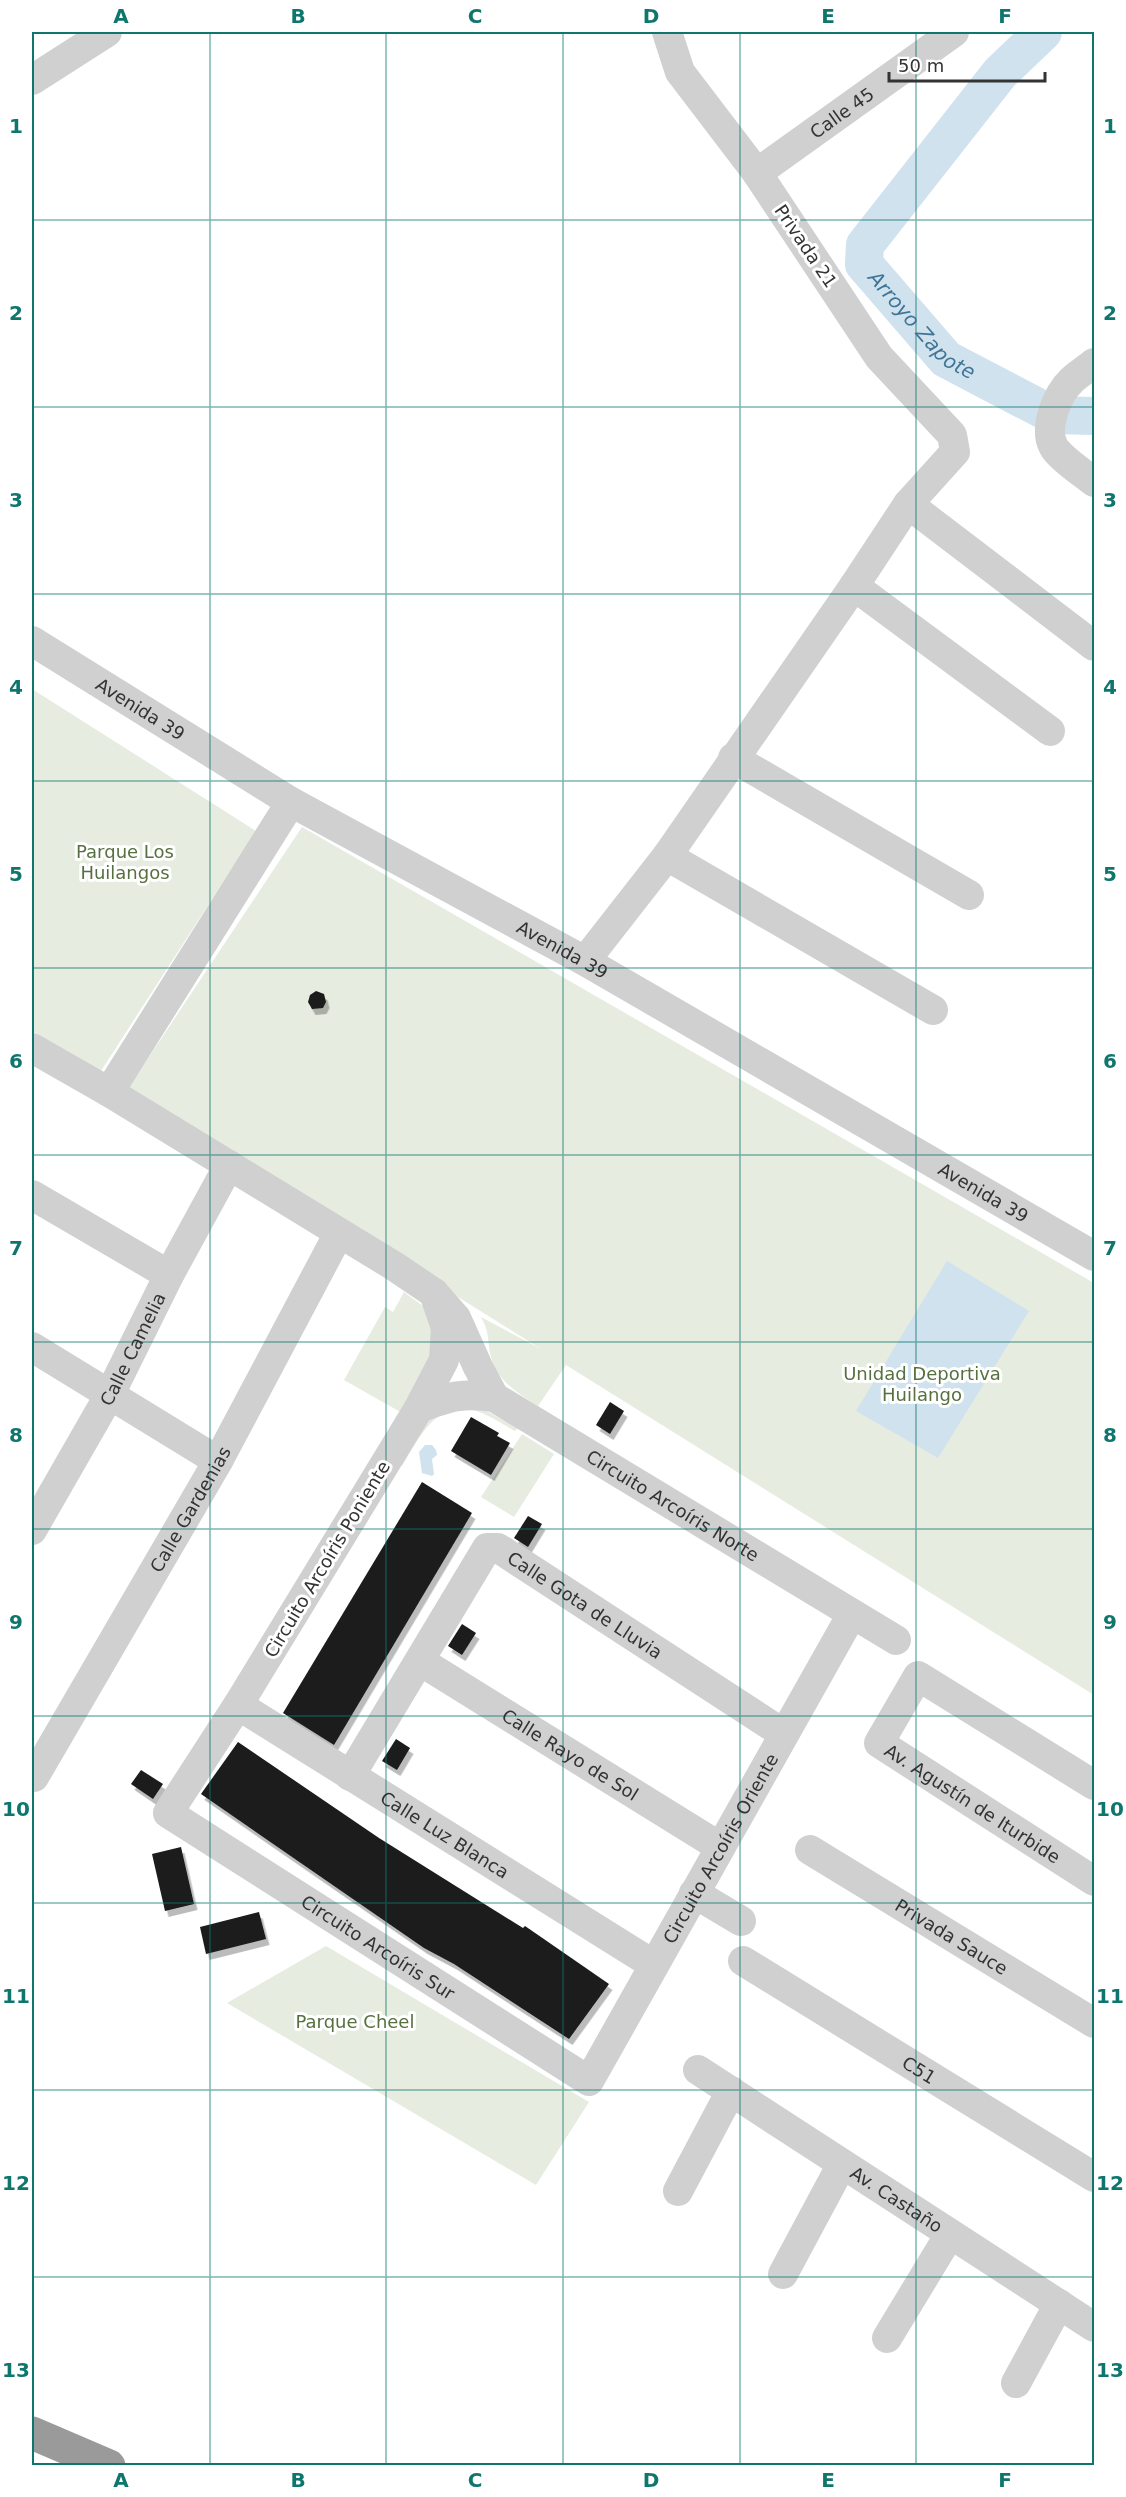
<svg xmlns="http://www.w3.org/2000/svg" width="1126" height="2497" viewBox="0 0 1126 2497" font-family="'DejaVu Sans',sans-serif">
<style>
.green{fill:#e6ecdf}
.water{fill:#cfe2ee}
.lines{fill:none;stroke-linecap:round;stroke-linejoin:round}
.river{stroke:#cfe2ee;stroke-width:38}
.building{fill:#1a1a1a;filter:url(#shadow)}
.minor{stroke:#d0d0d0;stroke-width:30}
.highway{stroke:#9a9a9a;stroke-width:33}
.grid{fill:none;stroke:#0f766e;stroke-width:1.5;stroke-opacity:0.55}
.labels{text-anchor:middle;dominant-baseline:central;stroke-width:6;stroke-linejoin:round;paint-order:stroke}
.street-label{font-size:18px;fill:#333;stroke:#fff}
.park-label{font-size:18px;fill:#56703f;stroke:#fff}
.water-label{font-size:20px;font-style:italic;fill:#3f7597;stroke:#fff}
.neatline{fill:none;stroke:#0f766e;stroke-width:2}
.grid-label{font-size:20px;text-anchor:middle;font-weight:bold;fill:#0f766e}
</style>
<defs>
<filter id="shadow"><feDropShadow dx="3.5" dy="6" stdDeviation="0" flood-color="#0004"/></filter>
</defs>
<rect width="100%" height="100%" fill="#fff"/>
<g class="green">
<polygon points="32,689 256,831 99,1074 32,1031"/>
<path d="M302 827 1094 1283V1695L566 1365 538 1406C519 1394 497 1381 491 1357 487 1340 490 1333 481 1317L541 1349 127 1090Z"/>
<polygon points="404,1292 423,1306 432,1322 432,1359 402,1413 344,1380 385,1307 393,1312"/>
<path d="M455 1406 483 1409 518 1428 515 1431C504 1425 494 1418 482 1413 439 1395 420 1436 402 1466L398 1464C413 1439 424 1413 455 1406Z"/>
<polygon points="522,1434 554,1454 514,1517 481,1497"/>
<polygon points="326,1946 589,2102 536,2185 227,2003"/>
</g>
<g class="water">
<polygon points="947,1261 1029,1311 938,1458 856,1411"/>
<polygon points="425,1445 432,1445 436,1450 437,1455 432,1459 434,1474 432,1476 422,1473 419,1452"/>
</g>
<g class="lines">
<path class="river" id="s1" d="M1043 32 1000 73 865 245 864 264 946 359 1053 415 1094 416"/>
</g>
<g class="building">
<polygon points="316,991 324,994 326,1002 323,1008 312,1009 308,1002 310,995"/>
<polygon points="610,1402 624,1411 610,1434 596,1425"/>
<polygon points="471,1417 499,1433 497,1436 510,1443 491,1475 451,1451"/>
<polygon points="422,1482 472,1513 334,1745 283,1713"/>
<polygon points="528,1516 542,1524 528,1547 514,1538"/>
<polygon points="462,1624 476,1633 462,1655 448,1646"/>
<polygon points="396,1739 410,1748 397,1770 382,1761"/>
<polygon points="238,1742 379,1838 523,1928 525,1926 609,1984 569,2039 454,1964 424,1948 201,1794"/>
<polygon points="141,1770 163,1784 153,1799 131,1784"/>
<polygon points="181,1847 194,1904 165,1911 152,1854"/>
<polygon points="259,1912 266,1939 206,1954 200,1927"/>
</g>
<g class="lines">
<g class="minor">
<polyline points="32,80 107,32"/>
<path id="s2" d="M757 173 954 32"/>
<path d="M1094 363C1087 369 1078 374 1072 380 1057 394 1042 430 1055 449 1065 462 1082 472 1094 482"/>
<polyline points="908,504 1094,646"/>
<polyline points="854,586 1050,731"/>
<path id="s3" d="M32 641 291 802 585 961 1094 1256"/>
<polyline points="733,758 969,895"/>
<polyline points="667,856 933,1010"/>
<polyline points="585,961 667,856 854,586 908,504 955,452 952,435 879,357 757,173 680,72 667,32"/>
<path id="s4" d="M32 1048 109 1092 394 1266 434 1293 456 1318 478 1367 494 1397 896 1640"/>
<polyline points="109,1092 291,802"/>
<polyline points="32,1195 169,1275"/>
<path id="s5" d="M434 1293 446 1328 444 1360 419 1408 238 1705 168 1813 589 2081 852 1614"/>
<polyline points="32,1347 218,1461"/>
<path d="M419 1408C448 1397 463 1392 494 1397"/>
<path id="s6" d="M32 1530 110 1394 169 1275 229 1165"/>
<path id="s7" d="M420 1661 720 1847"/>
<path id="s8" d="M238 1705 654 1965"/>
<path id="s9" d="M350 1776 487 1548H498L784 1734"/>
<path id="s10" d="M32 1777H34L218 1461 339 1233"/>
<path id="s11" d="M1094 1785 918 1676 879 1743 1094 1881"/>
<path id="s12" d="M810 1850 1094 2023"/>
<polyline points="694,1893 741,1921"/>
<path id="s13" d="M743 1961 1094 2177"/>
<path id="s14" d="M698 2070 1094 2327"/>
<polyline points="678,2191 731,2091"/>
<polyline points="783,2274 842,2164"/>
<polyline points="887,2338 950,2234"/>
<polyline points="1016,2383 1059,2304"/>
</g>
<polyline class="highway" points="32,2433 109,2466"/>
</g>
<path class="grid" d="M210 32V2466M386 32V2466M563 32V2466M740 32V2466M916 32V2466M32 220H1094M32 407H1094M32 594H1094M32 781H1094M32 968H1094M32 1155H1094M32 1342H1094M32 1529H1094M32 1716H1094M32 1903H1094M32 2090H1094M32 2277H1094"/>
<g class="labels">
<g class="street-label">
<text stroke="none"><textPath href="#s2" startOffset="104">Calle 45</textPath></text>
<text transform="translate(806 246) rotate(56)">Privada 21</text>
<text stroke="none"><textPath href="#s3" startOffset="128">Avenida 39</textPath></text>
<text stroke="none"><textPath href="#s3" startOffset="614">Avenida 39</textPath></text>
<text stroke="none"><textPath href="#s3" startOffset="1100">Avenida 39</textPath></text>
<text stroke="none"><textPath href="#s6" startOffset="207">Calle Camelia</textPath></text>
<text stroke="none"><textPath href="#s4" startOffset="801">Circuito Arcoíris Norte</textPath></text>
<text stroke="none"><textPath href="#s10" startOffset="312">Calle Gardenias</textPath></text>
<text transform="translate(327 1559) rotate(-59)">Circuito Arcoíris Poniente</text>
<text stroke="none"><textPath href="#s9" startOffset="381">Calle Gota de Lluvia</textPath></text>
<text stroke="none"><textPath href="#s7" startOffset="177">Calle Rayo de Sol</textPath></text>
<text stroke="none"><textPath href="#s11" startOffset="396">Av. Agustín de Iturbide</textPath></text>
<text stroke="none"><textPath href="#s8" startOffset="244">Calle Luz Blanca</textPath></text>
<text stroke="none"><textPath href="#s5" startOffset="1366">Circuito Arcoíris Oriente</textPath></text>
<text stroke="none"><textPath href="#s12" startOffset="166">Privada Sauce</textPath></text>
<text stroke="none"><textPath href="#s5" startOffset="849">Circuito Arcoíris Sur</textPath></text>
<text stroke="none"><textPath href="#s13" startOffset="207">C51</textPath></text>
<text stroke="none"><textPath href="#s14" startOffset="237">Av. Castaño</textPath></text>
</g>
<g class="park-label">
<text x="125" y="851">Parque Los<tspan x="125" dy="21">Huilangos</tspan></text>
<text x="922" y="1373">Unidad Deportiva<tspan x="922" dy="21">Huilango</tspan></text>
<text x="355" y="2021">Parque Cheel</text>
</g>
<g class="water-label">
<text stroke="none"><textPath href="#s1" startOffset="382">Arroyo Zapote</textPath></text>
</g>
</g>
<rect width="1126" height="2497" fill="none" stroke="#ffffff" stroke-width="66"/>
<path d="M889 72v9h156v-9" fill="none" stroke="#333333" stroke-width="3"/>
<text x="898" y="72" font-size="18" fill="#333333" stroke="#ffffff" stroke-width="4.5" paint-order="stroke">50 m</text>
<rect x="33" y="33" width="1060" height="2431" class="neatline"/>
<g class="grid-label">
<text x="121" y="23">A</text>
<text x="298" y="23">B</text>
<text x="475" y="23">C</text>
<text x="651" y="23">D</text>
<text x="828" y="23">E</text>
<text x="1005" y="23">F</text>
<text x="16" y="133">1</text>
<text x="1110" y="133">1</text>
<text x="16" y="320">2</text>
<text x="1110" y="320">2</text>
<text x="16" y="507">3</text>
<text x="1110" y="507">3</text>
<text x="16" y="694">4</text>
<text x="1110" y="694">4</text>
<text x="16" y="881">5</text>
<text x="1110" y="881">5</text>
<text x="16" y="1068">6</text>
<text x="1110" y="1068">6</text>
<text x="16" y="1255">7</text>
<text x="1110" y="1255">7</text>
<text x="16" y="1442">8</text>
<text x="1110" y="1442">8</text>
<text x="16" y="1629">9</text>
<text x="1110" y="1629">9</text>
<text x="16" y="1816">10</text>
<text x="1110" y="1816">10</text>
<text x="16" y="2003">11</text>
<text x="1110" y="2003">11</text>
<text x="16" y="2190">12</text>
<text x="1110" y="2190">12</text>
<text x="16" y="2377">13</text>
<text x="1110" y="2377">13</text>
<text x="121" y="2487">A</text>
<text x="298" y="2487">B</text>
<text x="475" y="2487">C</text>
<text x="651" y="2487">D</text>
<text x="828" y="2487">E</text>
<text x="1005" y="2487">F</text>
</g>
</svg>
